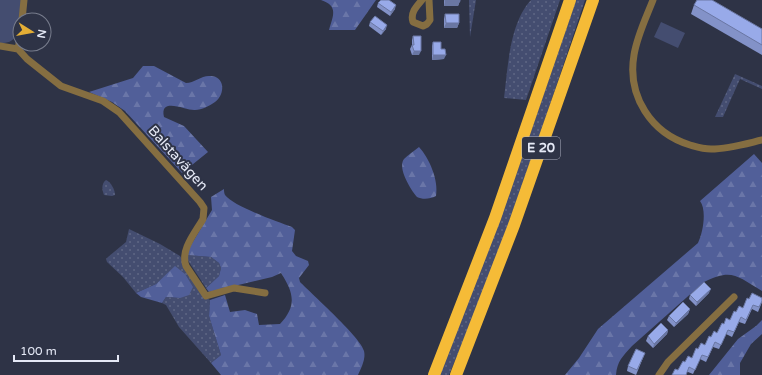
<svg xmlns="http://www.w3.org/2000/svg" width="762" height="375" viewBox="0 0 762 375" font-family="'Varela Round',sans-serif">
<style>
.grass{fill:url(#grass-dots)}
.forest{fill:url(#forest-firs)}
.pitch{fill:#444d70}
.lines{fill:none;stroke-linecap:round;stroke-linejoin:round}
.minor{stroke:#856e41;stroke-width:7}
.motorway{stroke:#f5bb37;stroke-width:12}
.wall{fill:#8392c8}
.shaded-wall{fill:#6a77a3}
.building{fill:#98aae9;stroke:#6a77a3}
.labels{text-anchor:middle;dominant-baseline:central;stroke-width:4;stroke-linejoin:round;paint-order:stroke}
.shield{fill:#2e3346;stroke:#aeb2c1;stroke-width:1}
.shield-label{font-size:13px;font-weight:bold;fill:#e5e9f6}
.street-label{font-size:14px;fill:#e5e9f6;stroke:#2e3346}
</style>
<defs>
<pattern id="grass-dots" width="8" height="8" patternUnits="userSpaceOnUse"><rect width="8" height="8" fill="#444d70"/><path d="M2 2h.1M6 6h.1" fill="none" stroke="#5f6785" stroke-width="1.8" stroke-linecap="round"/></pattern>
<pattern id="forest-firs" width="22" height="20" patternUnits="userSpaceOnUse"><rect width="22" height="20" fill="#515f99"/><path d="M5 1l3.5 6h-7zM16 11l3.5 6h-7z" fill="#6a76a8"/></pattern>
</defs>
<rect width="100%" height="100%" fill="#2e3346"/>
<g class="grass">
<polygon points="469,0 476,0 470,37"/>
<path d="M531 0H560L526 100 504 98C508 68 509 24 531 0Z"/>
<path d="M576 0H585C543 126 501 253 449 375H439L517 172Z"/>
<polygon points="735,74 762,86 762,89 740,79 723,117 715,117"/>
<path d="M106 180C111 182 115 190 115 195L112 196 104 195C102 190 101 184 106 180Z"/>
<polygon points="129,229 160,244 180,256 205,297 210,300 209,316 221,355 211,363 179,327 166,305 162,303 166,297 180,298 165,276 156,284 136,293 123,277 107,262 106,259 108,257 126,242"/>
<polygon points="187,255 211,257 219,263 221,268 219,276 206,288 187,259"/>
</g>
<g class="forest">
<path d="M321 0H376L355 30H329C333 16 339 6 321 0Z"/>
<path d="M143 66H154L186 83C194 83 201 76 209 76 225 75 226 94 215 102 209 106 202 110 195 110 187 111 159 96 164 117L184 126 208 152 182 173 125 111 112 102 89 92 133 78Z"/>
<path d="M419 147C429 158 439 180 436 196 430 199 423 200 417 197 411 190 397 168 404 159 408 155 414 151 419 147Z"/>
<path d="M754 154 762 163V291C737 276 732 268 704 282L632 346C623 356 617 361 616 375H565L579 358 598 329 698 243C703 233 707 210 700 201Z"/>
<path d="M224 189C224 191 224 193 225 195 233 206 278 222 292 227L295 230 292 251 296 256 308 261 309 265 299 278 300 282C312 294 362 339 364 351 366 359 361 368 358 375H221L211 363 221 355 209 316 210 300 225 295 230 312 245 310 257 314 259 325 280 324C297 306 294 293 281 273L272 277 209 292 206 288 219 276 221 268 219 263 211 257 187 255 188 250 212 210 211 197Z"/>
<polygon points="175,266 185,274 193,287 189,295 180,298 166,297 162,303 141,297 136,293 156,284"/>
<polygon points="762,320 762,334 751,344 740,363 740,375 709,375 738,339 756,326"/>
</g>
<g class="pitch">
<path d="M0 0H22L17 35C12 42 8 43 0 43Z"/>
<polygon points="661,22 685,33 678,48 654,37"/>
</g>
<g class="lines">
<g class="minor">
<path d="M422 0C416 7 410 13 413 22L423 26 427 24 430 20 429 0"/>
<path d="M653 0C646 18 637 36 634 55 627 96 651 133 690 145 697 147 703 149 711 149 728 149 745 144 762 140"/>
<polyline points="22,20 24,0"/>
<path d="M0 46 18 49 27 59 61 86 103 101 119 112 200 202 204 208 203 219C195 233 180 250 186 266L206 296 234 288 265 293"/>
<polyline points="18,49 20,39"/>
<polyline points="659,375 668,362 734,297"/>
</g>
<g class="motorway">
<polyline points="434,375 495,218 570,0"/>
<polyline points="456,375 514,225 593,0"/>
</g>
</g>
<g class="wall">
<polygon points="444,0 460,0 460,1 458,6 444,6"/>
<polygon points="378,3 395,9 390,16 377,7"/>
<polygon points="694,5 762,29 762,55 691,14"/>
<polygon points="445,14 459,23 457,28 444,28 444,19"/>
<polygon points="370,22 386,29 381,35 369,26"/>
<polygon points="413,36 419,55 412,55 410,49 412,45 412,40"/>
<polygon points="433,42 444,59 432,60 432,46"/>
<polygon points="709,293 696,306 689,299 690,295"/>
<polygon points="762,298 762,302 758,312 752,309 745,324 739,322 732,337 726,334 719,349 713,347 706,362 700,359 693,374 688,372 678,370 685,362 692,358 698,349 705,345 711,337 717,333 724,324 730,320 736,312 743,308 749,299"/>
<polygon points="690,309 688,314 674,327 667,320 669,316"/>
<polygon points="668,330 667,334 653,348 646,341 648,336"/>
<polygon points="645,353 636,375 627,371 628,366"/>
</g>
<g class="shaded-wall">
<polygon points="445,1 460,1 458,6 444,6"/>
<polygon points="396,5 395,9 390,16 391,12"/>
<polygon points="446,23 459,23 457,28 444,28"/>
<polygon points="387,25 386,29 381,35 383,31"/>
<polygon points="414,51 421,51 419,55 412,55"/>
<polygon points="433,55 446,55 444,59 432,60"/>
<polygon points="711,289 709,293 696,306 697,302"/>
<polygon points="690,309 688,314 674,327 676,323"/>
<polygon points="668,330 667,334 653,348 654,344"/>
</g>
<g class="building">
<polygon points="381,0 389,0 396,5 391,12 378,3"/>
<rect x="445" y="0" width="15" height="1"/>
<polygon points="697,0 712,0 762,29 762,45 694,5"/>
<polygon points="445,14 459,14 459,23 446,23"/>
<polygon points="375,16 387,25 383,31 370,22"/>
<polygon points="413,36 421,36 421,51 414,51 412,45 414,45"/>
<polygon points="433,42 441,42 441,49 445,49 446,55 433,55"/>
<polygon points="704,282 711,289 697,302 690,295"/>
<polygon points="752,293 762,298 762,301 759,307 753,305 746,320 741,317 734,332 728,330 721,345 715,342 708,357 702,355 695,370 689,367 686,375 672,375 675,369 678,370 683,361 685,362 688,356 692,358 696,348 698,349 701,343 705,345 709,336 711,337 714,331 717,333 722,323 724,324 726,318 730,320 734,311 736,312 739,306 743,308 747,298 749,299"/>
<polygon points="683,302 690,309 676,323 669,316"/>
<polygon points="661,323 668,330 654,344 648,336"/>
<polygon points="636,349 645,353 637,370 628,366"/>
</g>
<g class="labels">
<rect class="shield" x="522" y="137" width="38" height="22" rx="3"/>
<g class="shield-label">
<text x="541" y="148">E 20</text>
</g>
<g class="street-label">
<text transform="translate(178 158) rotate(48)">Balstavägen</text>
</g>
</g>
<g transform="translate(32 32) rotate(101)"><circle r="19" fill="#2e3346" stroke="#777c8c"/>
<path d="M0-3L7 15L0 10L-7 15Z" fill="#e4ae35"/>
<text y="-6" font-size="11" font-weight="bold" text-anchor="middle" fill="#e5e9f6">N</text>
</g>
<path d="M14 355v6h104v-6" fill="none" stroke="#e5e9f6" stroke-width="2"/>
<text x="20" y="355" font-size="12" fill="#e5e9f6" stroke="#2e3346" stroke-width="3" paint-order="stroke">100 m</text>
</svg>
